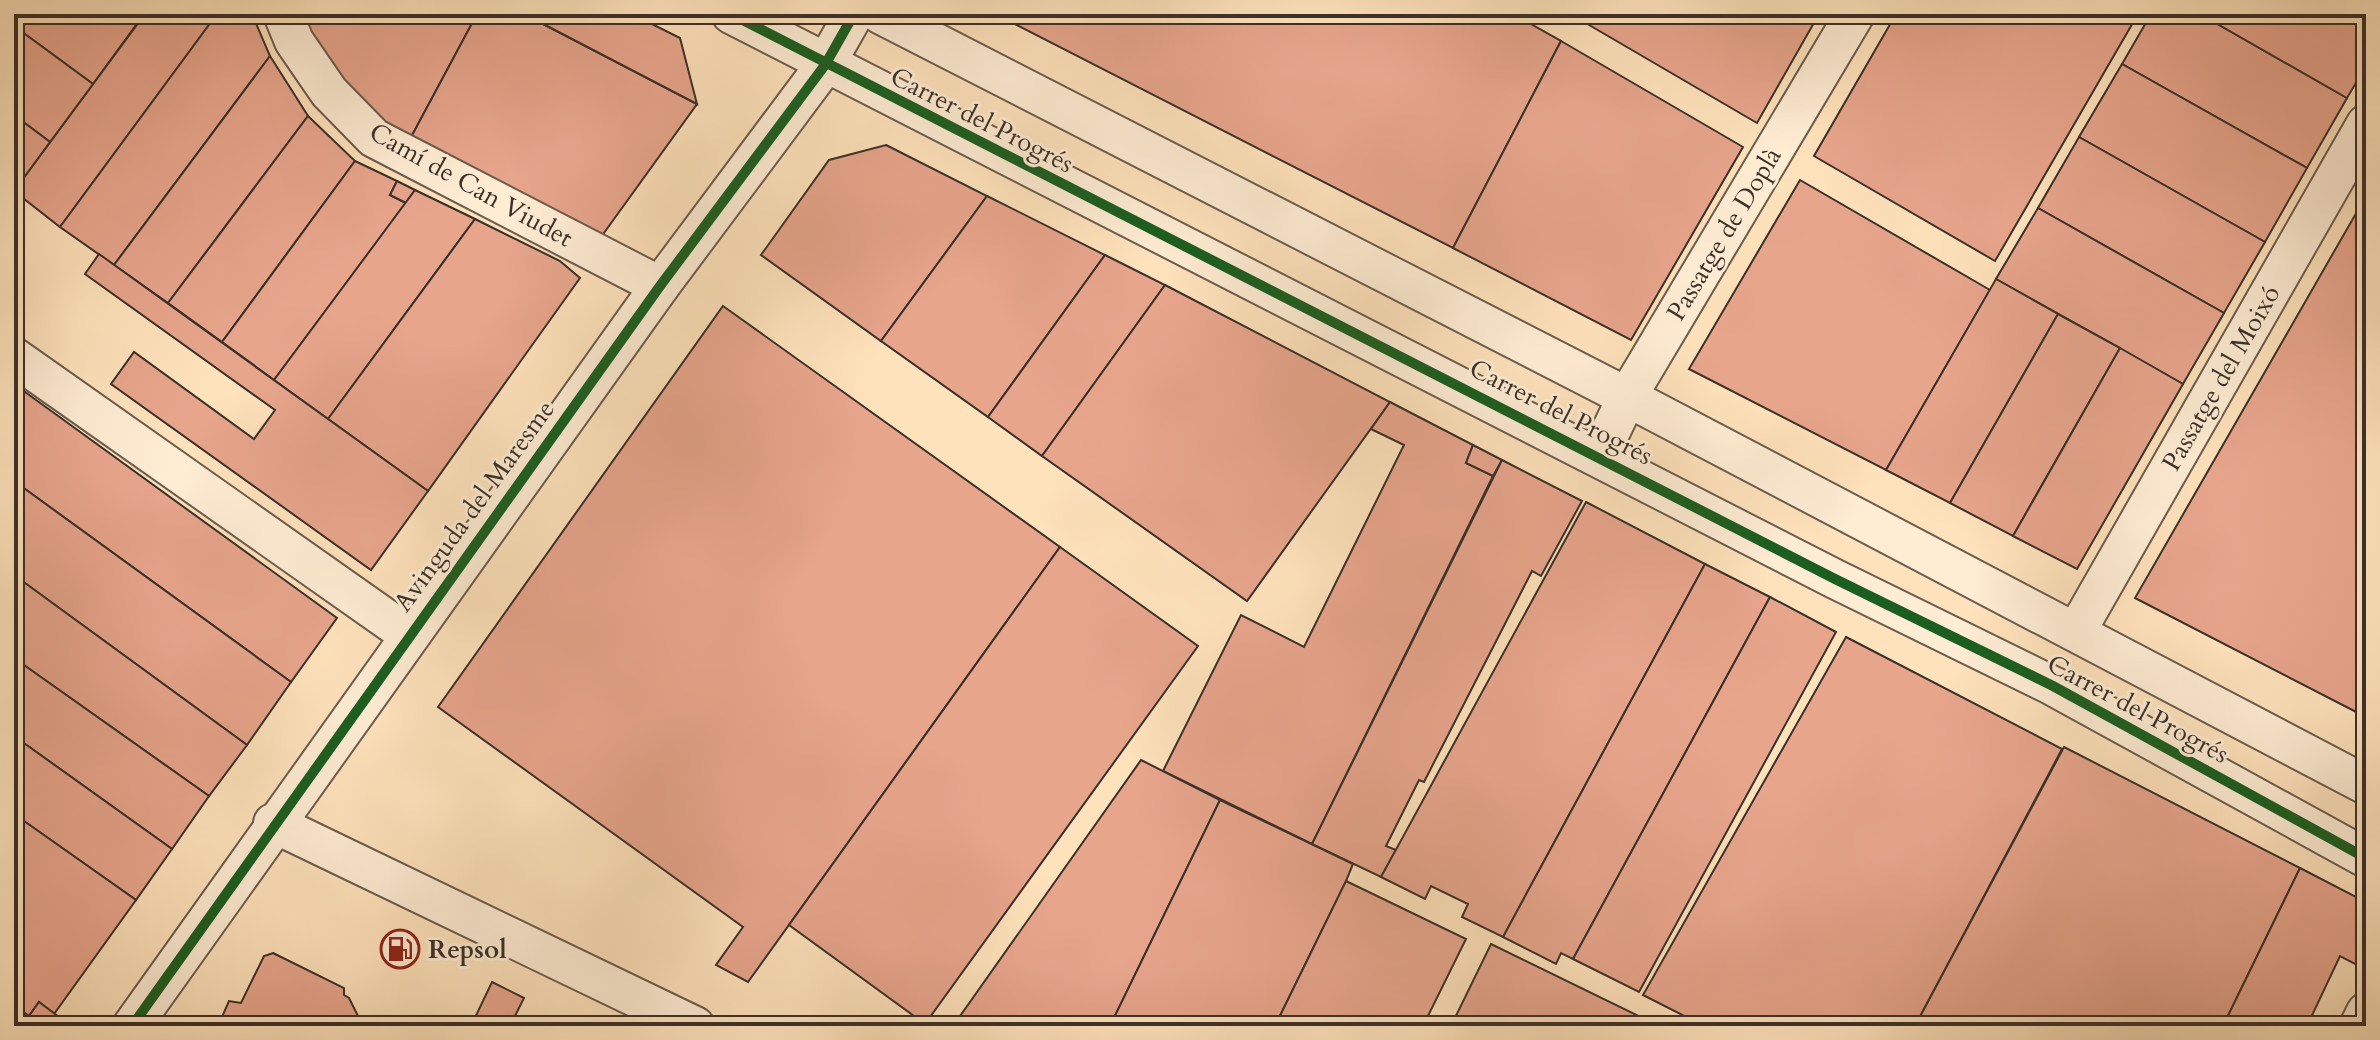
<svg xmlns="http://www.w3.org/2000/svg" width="2380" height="1040" viewBox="0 0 2380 1040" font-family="Cardo,serif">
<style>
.building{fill:#e7a58c;stroke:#3b3029;stroke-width:2}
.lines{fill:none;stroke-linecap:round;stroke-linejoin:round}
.minor-casing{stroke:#6c5c4e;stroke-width:42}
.minor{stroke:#feecd3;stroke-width:38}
.cycleway-casing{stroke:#feecd3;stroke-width:15}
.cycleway{stroke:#1b5e20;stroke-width:10}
.labels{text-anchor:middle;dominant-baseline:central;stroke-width:6;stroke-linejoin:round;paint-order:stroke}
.street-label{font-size:26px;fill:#3b3029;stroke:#feecd3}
.poi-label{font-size:26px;font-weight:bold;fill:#3b3029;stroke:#feecd3;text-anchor:start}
</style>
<rect width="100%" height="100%" fill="#fee2bb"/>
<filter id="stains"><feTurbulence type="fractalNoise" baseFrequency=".0025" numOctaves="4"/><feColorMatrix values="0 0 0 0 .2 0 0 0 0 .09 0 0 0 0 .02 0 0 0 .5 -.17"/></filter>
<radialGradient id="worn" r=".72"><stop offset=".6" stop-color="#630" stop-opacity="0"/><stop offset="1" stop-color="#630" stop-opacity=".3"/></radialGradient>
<g class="building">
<polygon points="14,14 121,14 136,25 93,84 14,26"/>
<polygon points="145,14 217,14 60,227 14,191"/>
<polygon points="217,14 252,14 270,56 114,265 60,227"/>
<polygon points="294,14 477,14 409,141 392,132 356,96"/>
<polygon points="477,14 524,14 697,104 601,237 409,141"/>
<polygon points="524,14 632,14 680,38 697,104"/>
<polygon points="995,14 1513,14 1561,41 1453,248"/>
<polygon points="1589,14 1819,14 1757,123 1584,22"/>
<polygon points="1896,14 2138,14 1995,261 1814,156"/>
<polygon points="2151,14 2200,14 2347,98 2307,168 2122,64"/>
<polygon points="2200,14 2366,14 2366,66 2347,98"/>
<polygon points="14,26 93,84 50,142 14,115"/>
<polygon points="1561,41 1743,147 1631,340 1453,248"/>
<polygon points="270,56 308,116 168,303 114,265"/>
<polygon points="2122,64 2307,168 2265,242 2079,137"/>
<polygon points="14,115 50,142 14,191"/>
<polygon points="308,116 355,161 222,342 168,303"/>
<polygon points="2079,137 2265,242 2224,313 2038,208"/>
<polygon points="886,145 987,196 881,341 761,255 829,160"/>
<polygon points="355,161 397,181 390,195 406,203 274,380 222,342"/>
<polygon points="1800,180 1990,290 1886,470 1689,369"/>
<polygon points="397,181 415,190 406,203 390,195"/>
<polygon points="415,190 475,219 328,419 274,380"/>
<polygon points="987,196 1105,255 988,417 881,341"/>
<polygon points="2366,196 2366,717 2135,598"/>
<polygon points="2038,208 2224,313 2183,384 1996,279"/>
<polygon points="475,219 560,261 580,278 428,491 328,419"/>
<polygon points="99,254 428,491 371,570 111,384 134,352 254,439 275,410 85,274"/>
<polygon points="1105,255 1165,285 1042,456 988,417"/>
<polygon points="1996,279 2058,314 1950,503 1886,470"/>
<polygon points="1165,285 1390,402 1247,601 1042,456"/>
<polygon points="723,306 1060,547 748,982 716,965 743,927 438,707"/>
<polygon points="2058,314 2120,348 2013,536 1950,503"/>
<polygon points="2120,348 2183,384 2077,569 2013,536"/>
<polygon points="14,384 337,618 291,682 14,481"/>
<polygon points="1390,402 1473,445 1466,463 1493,476 1312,844 1163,771 1241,615 1304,647 1404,445 1371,429"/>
<polygon points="1473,445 1502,460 1493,476 1466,463"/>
<polygon points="1502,460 1582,501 1541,576 1532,571 1424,782 1419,780 1386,846 1396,850 1381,877 1312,844"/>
<polygon points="14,481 291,682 247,745 14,575"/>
<polygon points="1586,502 1705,564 1503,937 1462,917 1468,904 1431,886 1425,899 1381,877"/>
<polygon points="1060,547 1198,646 925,1024 789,925"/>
<polygon points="1705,564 1770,597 1573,959 1561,953 1556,964 1503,937"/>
<polygon points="14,575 247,745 209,796 14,658"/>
<polygon points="1770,597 1836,632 1639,992 1573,959"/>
<polygon points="1846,637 2062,749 1915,1026 1704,1026 1643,995"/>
<polygon points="14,658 209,796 172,849 14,736"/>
<polygon points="14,736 172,849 136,900 14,814"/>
<polygon points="2064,747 2300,868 2223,1026 1915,1026"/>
<polygon points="1141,760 1220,800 1110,1026 953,1026"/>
<polygon points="1220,800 1353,864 1346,881 1275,1026 1110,1026"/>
<polygon points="14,814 136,900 54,1014 39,1002 29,1016 14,1006"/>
<polygon points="2300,868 2366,902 2366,951 2359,966 2340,956 2307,1026 2223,1026"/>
<polygon points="1346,881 1466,939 1423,1026 1275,1026"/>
<polygon points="1491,944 1659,1026 1451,1026"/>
<polygon points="273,953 344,988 344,995 349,998 363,1026 218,1026 229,1001 241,1003 264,956"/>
<polygon points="492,982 524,998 510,1026 471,1026"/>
<polygon points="39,1002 59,1017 52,1026 43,1026 29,1016"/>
<polygon points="14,1006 29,1016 43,1026 14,1026"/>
</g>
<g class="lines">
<g class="minor-casing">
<g id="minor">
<polyline points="283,14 294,41 329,92 374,138 660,286"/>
<polyline points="731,14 1835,579 2053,686 2366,858"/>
<polyline points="880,14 1627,397 2366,785"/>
<polyline points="14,357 409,635"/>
<polyline points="1599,456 1627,397 1855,14"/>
<polyline points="2076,632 2366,124"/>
<polyline points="273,823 695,1026"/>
<polyline points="132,1026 660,286 825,65 854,14"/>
<polyline points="2359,1026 2366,1012"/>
</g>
</g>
<use href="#minor" class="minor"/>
<g class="cycleway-casing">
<g id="cycleway">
<polyline points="731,14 1835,579 2053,686 2366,858"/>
<polyline points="132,1026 660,286 825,65 854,14"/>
</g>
</g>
<use href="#cycleway" class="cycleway"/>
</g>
<defs>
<g id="fuel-ring" transform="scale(2)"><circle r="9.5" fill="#feecd3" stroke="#8f2418" stroke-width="1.5"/><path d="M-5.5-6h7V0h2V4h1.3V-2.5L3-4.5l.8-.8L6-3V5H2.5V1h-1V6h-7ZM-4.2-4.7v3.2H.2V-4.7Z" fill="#8f2418"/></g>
</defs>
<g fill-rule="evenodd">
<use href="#fuel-ring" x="400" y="949"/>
</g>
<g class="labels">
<g class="street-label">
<text transform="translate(982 120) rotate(27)">Carrer del Progrés</text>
<text transform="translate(471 185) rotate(29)">Camí de Can Viudet</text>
<text transform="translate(1724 234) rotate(-59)">Passatge de Doplà</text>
<text transform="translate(2221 378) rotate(-60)">Passatge del Moixó</text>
<text transform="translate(1561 412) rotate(27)">Carrer del Progrés</text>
<text transform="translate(474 506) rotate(-54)">Avinguda del Maresme</text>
<text transform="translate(2138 709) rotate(28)">Carrer del Progrés</text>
</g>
<g class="poi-label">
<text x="428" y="949">Repsol</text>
</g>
</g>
<rect width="2380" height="1040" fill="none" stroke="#fee2bb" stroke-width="48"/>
<rect x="16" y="16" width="2348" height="1008" fill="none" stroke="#3b3029" stroke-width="4"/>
<rect x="24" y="24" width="2332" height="992" fill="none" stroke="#3b3029" stroke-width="2"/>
<rect width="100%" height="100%" filter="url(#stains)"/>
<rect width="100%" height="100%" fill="url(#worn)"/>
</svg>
